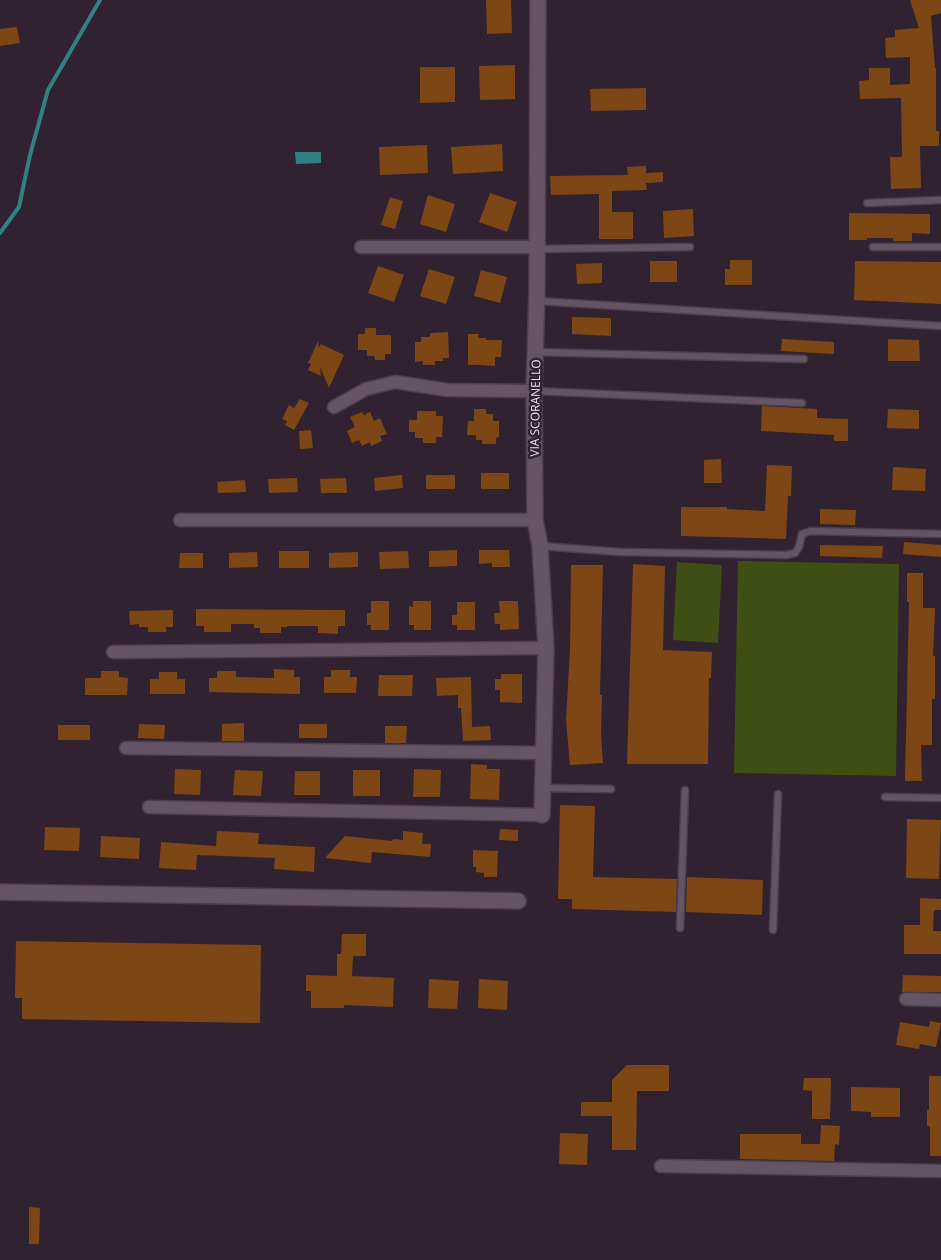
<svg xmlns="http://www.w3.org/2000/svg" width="941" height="1260" viewBox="0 0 941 1260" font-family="'Open Sans',sans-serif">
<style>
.green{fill:#3f4e12}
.water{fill:#308282}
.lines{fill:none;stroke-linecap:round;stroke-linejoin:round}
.stream{stroke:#308282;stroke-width:4}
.building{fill:#7d4615}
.lane-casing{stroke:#4b3f4c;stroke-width:9}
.street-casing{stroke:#4b3f4c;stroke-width:15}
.secondary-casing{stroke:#4b3f4c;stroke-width:18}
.lane{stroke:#655466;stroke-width:6}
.street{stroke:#655466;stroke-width:12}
.secondary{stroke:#655466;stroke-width:15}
.labels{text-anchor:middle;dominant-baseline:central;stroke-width:5;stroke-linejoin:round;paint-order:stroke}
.street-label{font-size:12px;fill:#ede3ed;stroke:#312232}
</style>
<rect width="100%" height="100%" fill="#312232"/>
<g class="green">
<polygon points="738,561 899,564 896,776 734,773"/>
<polygon points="677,562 722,565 718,643 673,640"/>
</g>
<polygon class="water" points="295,152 321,152 321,163 296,164"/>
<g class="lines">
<polyline class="stream" points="0,233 19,207 30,155 48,90 100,0"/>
</g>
<g class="building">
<polygon points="486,0 511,0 512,33 487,34"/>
<polygon points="910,0 941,0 941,13 931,16 935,68 936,68 936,131 939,131 939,146 920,146 921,188 891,189 890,157 902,157 901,98 860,99 859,81 869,80 869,68 890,68 890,85 910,84 910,57 886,58 885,38 895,37 895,30 919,28"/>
<polygon points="17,27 20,43 0,46 0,29"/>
<polygon points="515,65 515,99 480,100 479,66"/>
<polygon points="420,67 455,67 455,102 420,103"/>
<polygon points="646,88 646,110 591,111 590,89"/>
<polygon points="502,144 503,171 453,174 451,147"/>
<polygon points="427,145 428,173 380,175 379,147"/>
<polygon points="646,166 646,173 663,172 663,182 646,183 647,190 612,191 612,212 633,212 633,239 599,239 599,194 551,195 550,176 628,175 627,167"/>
<polygon points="490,193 517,202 507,232 479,222"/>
<polygon points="428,195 455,204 446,232 420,224"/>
<polygon points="390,197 403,201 395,229 381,225"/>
<polygon points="693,209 694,236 664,238 663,211"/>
<polygon points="849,213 930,214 930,234 912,233 912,241 893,241 893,238 867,238 867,240 849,240"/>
<polygon points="730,260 752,260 752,285 725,285 725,269 730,269"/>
<rect x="650" y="261" width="27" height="21"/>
<polygon points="855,261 941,262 941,304 854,300"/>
<polygon points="602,263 602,283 577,284 576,264"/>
<polygon points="378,266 404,275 394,302 368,293"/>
<polygon points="429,269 455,277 446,304 420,296"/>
<polygon points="481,270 507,277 500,303 474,296"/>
<polygon points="572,317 611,318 611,336 572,334"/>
<polygon points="365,328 376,328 376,335 391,335 391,354 385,354 385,360 375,360 374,356 367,356 367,350 358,350 358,334 365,334"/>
<polygon points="448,332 449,358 443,358 443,361 435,361 435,365 423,365 423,361 415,362 415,342 421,342 421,337 430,337 430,333"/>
<polygon points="468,334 479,334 478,338 486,338 486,340 502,340 501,357 495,357 495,366 478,365 478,357 478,365 468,365"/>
<polygon points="782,339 834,342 834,354 781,351"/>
<polygon points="888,339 919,340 920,361 888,361"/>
<polygon points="318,341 319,348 321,344 344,355 329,388 320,367 321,376 308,370 311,364 308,363"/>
<polygon points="300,399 309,403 294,430 285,425 287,421 282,419 289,405 294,408"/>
<polygon points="762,406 817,409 817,418 848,419 848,441 834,441 834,435 761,431"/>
<polygon points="474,409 486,409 486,414 493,414 493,421 499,421 499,437 496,438 496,444 482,444 482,440 476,440 476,435 467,435 468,421 474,421"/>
<polygon points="888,409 919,410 919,429 887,428"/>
<polygon points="417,411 436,411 436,416 443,416 442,437 436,437 436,443 423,443 423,438 415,438 415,432 409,432 409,420 417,420"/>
<polygon points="362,412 364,415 370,412 374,421 380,418 387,434 380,436 382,441 371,446 370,442 362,446 359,440 352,443 347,431 355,427 350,417"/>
<polygon points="311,430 313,448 300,449 299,431"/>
<polygon points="721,459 722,483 704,483 704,460"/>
<polygon points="767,465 792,466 791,496 788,496 786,539 681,536 681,507 727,507 727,509 765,511"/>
<polygon points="893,467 926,469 925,491 892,490"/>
<rect x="481" y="473" width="28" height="16"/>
<polygon points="402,475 403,488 375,491 374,478"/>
<rect x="426" y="475" width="29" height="14"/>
<polygon points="297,478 298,492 269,493 268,479"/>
<polygon points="346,478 347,493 321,493 320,479"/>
<polygon points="245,480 246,492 218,493 217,482"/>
<polygon points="820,509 856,510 855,525 820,524"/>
<polygon points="904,542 941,545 941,557 903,554"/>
<polygon points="820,545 883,546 882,558 820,556"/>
<polygon points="457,550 457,566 429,567 429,551"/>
<polygon points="479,550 509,550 510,567 492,567 492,563 479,564"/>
<rect x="279" y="551" width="30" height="17"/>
<polygon points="408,551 409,568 380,569 379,552"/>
<polygon points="257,552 258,567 229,568 229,553"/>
<polygon points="358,552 358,567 329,568 329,553"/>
<polygon points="180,553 203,553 203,568 179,568"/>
<polygon points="633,564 665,566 663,650 712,652 711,678 709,678 708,764 627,764"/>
<polygon points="571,565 603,565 600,695 602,695 601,735 603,763 570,765 566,720 570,649"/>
<polygon points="907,573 923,573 923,608 935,608 933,656 935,656 935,699 932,699 932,745 921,745 922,781 905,781 909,602 907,602"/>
<polygon points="371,601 389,601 389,630 371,630 371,625 367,625 367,613 371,613"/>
<polygon points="413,601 431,601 431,630 414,630 414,625 409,625 409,606 413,607"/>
<polygon points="499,601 518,601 519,629 500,630 500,624 495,624 494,613 500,613"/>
<polygon points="457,602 475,602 475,630 457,630 457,625 452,625 452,615 457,615"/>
<polygon points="196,609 345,610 345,626 338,626 338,634 318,633 318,626 287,626 287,627 281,627 281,633 260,633 260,628 254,628 254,624 231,624 231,632 204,632 204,626 196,626"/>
<polygon points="173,610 173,627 166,627 166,632 148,632 148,627 139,627 139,624 130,625 129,611"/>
<polygon points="274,669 294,670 294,677 300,677 300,694 209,692 209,678 217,678 217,671 236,671 236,677 274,678"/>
<polygon points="331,670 350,670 350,677 357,677 356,693 324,693 324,677 331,677"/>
<polygon points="101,671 119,671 119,677 128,678 127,695 85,695 85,678 101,678"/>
<polygon points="159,672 177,672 177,679 185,679 185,694 150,694 150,679 159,679"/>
<polygon points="501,674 522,674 522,703 500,702 500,690 495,690 495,679 501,679"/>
<polygon points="379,675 413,675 412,696 378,696"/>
<polygon points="471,677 472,727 490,726 491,740 463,741 461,708 458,708 458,695 437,696 436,678"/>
<polygon points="244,723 244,741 222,741 222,724"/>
<polygon points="139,724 165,725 164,739 138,738"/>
<rect x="299" y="724" width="28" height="14"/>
<rect x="58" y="725" width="32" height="15"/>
<polygon points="385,726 407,726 406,743 385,743"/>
<polygon points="471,764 487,765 487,769 500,769 499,800 470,799"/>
<polygon points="175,769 201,770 200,795 174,794"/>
<polygon points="414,769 441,770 440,797 413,797"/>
<polygon points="235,770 263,771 261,796 233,795"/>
<rect x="353" y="770" width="27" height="26"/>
<polygon points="295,771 320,771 320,795 294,795"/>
<polygon points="560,805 595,806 593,877 677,879 676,912 572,909 572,899 558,899"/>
<polygon points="907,819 941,820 939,879 906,878"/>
<polygon points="45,827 80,828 79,851 44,850"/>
<polygon points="500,829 518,830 518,841 499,840"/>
<polygon points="217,831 259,833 258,844 315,847 314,872 274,869 275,858 197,855 196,870 159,868 161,842 216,846"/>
<polygon points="403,831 423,833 422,844 431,844 430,857 372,852 371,863 325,858 345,836 392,841 393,839 403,840"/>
<polygon points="101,836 140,838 139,859 100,857"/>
<polygon points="473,850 498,851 497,877 484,877 484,873 476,872 476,867 473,867"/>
<polygon points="687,877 763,880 762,915 686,912"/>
<polygon points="920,898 941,899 941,910 934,910 933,931 941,931 941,954 904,954 904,925 920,925"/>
<polygon points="342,934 366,934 366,956 353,956 352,976 394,978 393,1007 344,1005 344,1008 311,1008 311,991 306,991 306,975 337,976 337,954 341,954"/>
<polygon points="16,941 261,945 260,1023 22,1019 22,998 15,998"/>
<polygon points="903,975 941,976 941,992 902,992"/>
<polygon points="429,979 459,981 457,1009 428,1008"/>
<polygon points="479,979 508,981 507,1010 478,1008"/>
<polygon points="930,1021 941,1023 936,1047 920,1044 919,1049 896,1045 900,1022 929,1027"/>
<polygon points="627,1065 669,1065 669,1091 637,1091 636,1150 612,1150 612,1116 581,1116 581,1102 612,1102 612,1080"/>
<polygon points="929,1076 941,1076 941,1156 930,1156 930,1126 927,1126 927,1110 929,1110"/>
<polygon points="804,1078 831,1078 830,1119 812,1119 812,1091 803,1090"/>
<polygon points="851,1087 900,1088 900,1117 871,1117 871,1112 851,1111"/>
<polygon points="821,1125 840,1126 839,1145 835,1144 834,1161 740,1159 740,1134 801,1134 801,1144 820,1144"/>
<polygon points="560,1133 588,1134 587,1165 559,1164"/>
<polygon points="29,1207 40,1208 39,1244 29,1244"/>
</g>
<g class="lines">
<g class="lane-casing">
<g id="lane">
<polyline points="867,203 941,200"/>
<polyline points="873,247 941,247"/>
<polyline points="537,249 690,247"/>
<polyline points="537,301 941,326"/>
<polyline points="535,352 804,359"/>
<polyline points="535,391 802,403"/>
<polyline points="541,546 620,552 786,555 795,553 799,547 802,534 811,531 941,534"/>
<polyline points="543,788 611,789"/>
<polyline points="885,797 941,798"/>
<polyline points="680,928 685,790"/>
<polyline points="773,930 778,794"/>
</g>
</g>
<g class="street-casing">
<g id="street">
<polyline points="361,247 537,247"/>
<polyline points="334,407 366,389 395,382 448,390 534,391"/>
<polyline points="180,520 535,520"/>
<polyline points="113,652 546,648"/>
<polyline points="126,748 544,753"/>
<polyline points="149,807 542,815"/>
<polyline points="906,999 941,1000"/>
<polyline points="661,1166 941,1171"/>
</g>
</g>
<g class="secondary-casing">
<g id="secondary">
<polyline points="538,0 537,292 534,391 535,520 540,546 546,648 542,815"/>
<polyline points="0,892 518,901"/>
</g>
</g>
<use href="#lane" class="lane"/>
<use href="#street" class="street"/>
<use href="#secondary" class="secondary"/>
</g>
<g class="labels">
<g class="street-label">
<text transform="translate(535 408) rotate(-89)">VIA SCORANELLO</text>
</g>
</g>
</svg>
